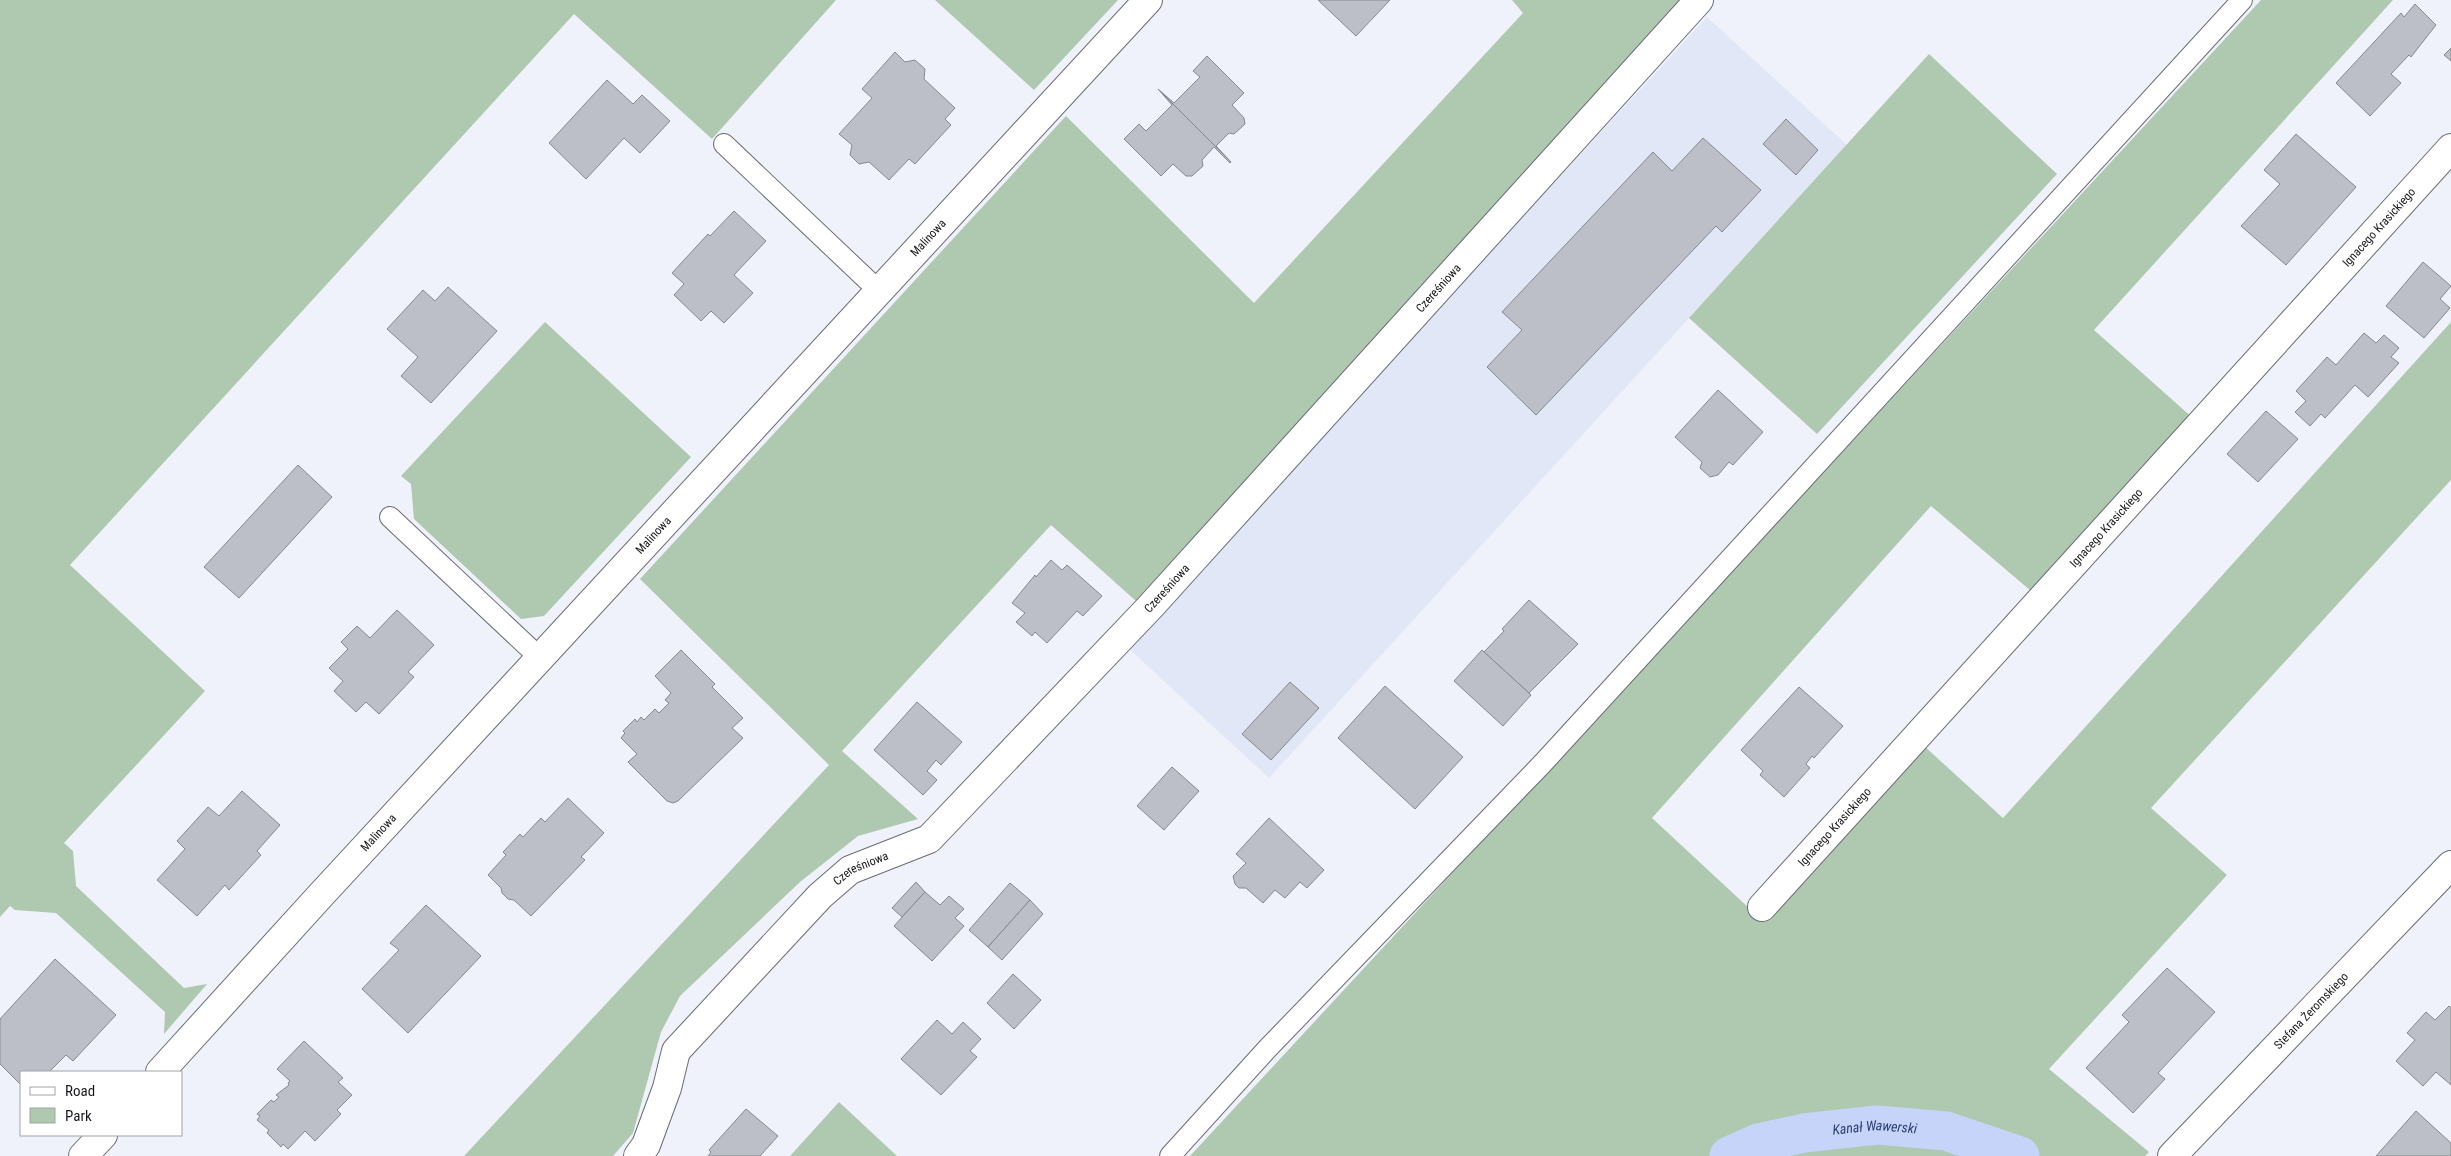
<svg xmlns="http://www.w3.org/2000/svg" width="2451" height="1156" viewBox="0 0 2451 1156" font-family="'Roboto Condensed',sans-serif">
<style>
.built{fill:#e1e7f6}
.green{fill:#aec9af}
.lines{fill:none;stroke-linecap:round;stroke-linejoin:round}
.canal{stroke:#c5d4f8;stroke-width:39}
.building{fill:#bcbfc7;stroke:#85888f}
.service-casing{stroke:#696c73;stroke-width:22}
.minor-casing{stroke:#696c73;stroke-width:30}
.service{stroke:#fff;stroke-width:20}
.minor{stroke:#fff;stroke-width:28}
.labels{text-anchor:middle;dominant-baseline:central;stroke-width:4;stroke-linejoin:round;paint-order:stroke}
.street-label{font-size:12px;fill:#17181b;stroke:#fff}
.water-label{font-size:14px;font-style:italic;fill:#2b3d73;stroke:#fff}
</style>
<rect width="100%" height="100%" fill="#eff2fa"/>
<polygon class="built" points="1707,17 1847,145 1269,778 1127,647"/>
<g class="green">
<polygon points="0,0 836,0 712,139 574,14 70,565 205,691 64,843 73,851 76,886 184,988 207,984 164,1034 165,1012 56,913 15,910 10,906 0,917"/>
<polygon points="935,0 1118,0 1034,90"/>
<polygon points="1512,0 1680,0 1136,601 1051,525 842,751 918,819 858,836 800,882 680,996 661,1032 633,1133 613,1156 464,1156 829,765 640,579 1066,116 1254,303 1523,13"/>
<polygon points="2261,0 2393,0 2094,330 2195,420 2031,591 1931,506 1652,818 1764,922 1923,745 2003,818 2451,322 2451,480 2151,808 2227,875 2049,1069 2149,1152 2145,1156 1190,1156"/>
<polygon points="1929,54 2057,174 1817,434 1689,318"/>
<polygon points="545,322 691,457 544,616 521,619 414,519 411,484 401,476"/>
<polygon points="839,1102 897,1156 790,1156"/>
</g>
<g class="lines">
<path class="canal" id="s1" d="M1729 1156 1758 1143 1804 1133 1877 1125 1946 1131 2020 1156"/>
</g>
<g class="building">
<polygon points="1318,0 1390,0 1356,36"/>
<polygon points="2415,4 2436,25 2411,57 2409,55 2391,74 2401,83 2370,116 2336,83 2401,13 2404,17"/>
<polygon points="2451,48 2451,61 2444,55"/>
<polygon points="895,52 905,62 915,60 925,69 924,79 955,108 945,119 951,125 915,164 909,159 889,180 869,162 859,164 850,155 852,145 839,134 872,98 862,89"/>
<polygon points="1207,56 1244,93 1232,105 1244,118 1245,124 1234,134 1229,133 1216,146 1231,162 1158,89 1174,103 1200,77 1193,71"/>
<polygon points="607,80 633,104 642,95 670,121 640,153 624,138 586,179 549,143"/>
<polygon points="1158,89 1231,162 1230,163 1214,147 1202,160 1203,166 1192,176 1186,176 1173,164 1161,176 1124,139 1139,124 1146,131 1172,105"/>
<polygon points="1786,119 1818,150 1796,175 1763,144"/>
<polygon points="2296,134 2356,187 2286,265 2241,226 2280,184 2264,170"/>
<polygon points="1703,138 1761,190 1722,232 1716,226 1536,415 1487,367 1522,330 1502,312 1653,152 1672,171"/>
<polygon points="734,211 766,241 734,275 753,293 724,323 711,311 701,321 674,295 684,284 672,273 708,234 710,236"/>
<polygon points="2423,262 2451,286 2440,299 2450,308 2424,338 2386,306"/>
<polygon points="448,287 497,331 431,403 401,376 418,357 387,329 423,290 435,301"/>
<polygon points="2364,333 2376,343 2384,335 2399,348 2391,357 2399,363 2368,397 2355,385 2325,418 2321,414 2310,426 2295,412 2306,401 2296,391 2327,357 2336,365"/>
<polygon points="1718,390 1763,432 1733,465 1729,462 1718,475 1710,477 1700,468 1702,462 1675,437"/>
<polygon points="2266,411 2298,439 2258,482 2227,454"/>
<polygon points="298,465 332,497 239,598 204,567"/>
<polygon points="1051,560 1062,570 1067,565 1102,596 1083,616 1077,611 1047,643 1035,632 1032,636 1016,622 1025,613 1012,603 1035,575 1036,577"/>
<polygon points="1529,600 1578,644 1529,693 1484,652 1504,631 1502,629"/>
<polygon points="397,610 434,645 408,672 414,677 379,714 366,702 356,712 334,691 343,681 329,668 348,649 341,642 357,626 370,638"/>
<polygon points="681,650 715,684 712,687 743,718 732,728 743,738 678,801 673,803 667,801 628,762 637,754 621,738 625,733 623,731 635,719 637,722 641,717 644,720 655,709 659,713 669,703 665,700 671,693 655,676"/>
<polygon points="1482,650 1531,695 1503,726 1454,681"/>
<polygon points="1290,682 1319,708 1271,760 1242,734"/>
<polygon points="1385,686 1463,757 1415,809 1338,738"/>
<polygon points="1799,687 1843,726 1814,758 1812,756 1806,764 1810,768 1784,797 1760,775 1763,771 1741,750"/>
<polygon points="917,702 962,742 941,765 936,760 927,771 937,780 923,795 874,750"/>
<polygon points="1172,767 1199,791 1164,830 1137,806"/>
<polygon points="242,791 280,825 257,851 261,855 229,890 225,885 197,916 157,880 185,849 177,841 208,807 219,816"/>
<polygon points="568,798 604,833 581,857 585,860 531,916 514,900 508,899 502,893 501,888 488,875 506,855 503,852 520,834 523,837 541,818 545,822"/>
<polygon points="1269,818 1324,870 1307,888 1300,882 1285,898 1275,890 1263,903 1246,888 1239,888 1235,884 1233,876 1246,863 1236,854"/>
<polygon points="916,882 925,892 902,917 892,908"/>
<polygon points="1010,883 1030,900 988,947 969,930"/>
<polygon points="925,892 940,905 949,896 964,909 955,918 964,926 932,961 894,926"/>
<polygon points="1030,900 1043,914 1002,960 988,947"/>
<polygon points="426,905 481,956 408,1033 362,989 399,950 390,943"/>
<polygon points="55,959 116,1015 73,1061 66,1055 49,1072 21,1072 21,1085 0,1064 0,1019"/>
<polygon points="2167,968 2215,1012 2158,1073 2165,1079 2133,1113 2086,1068 2129,1022 2122,1015"/>
<polygon points="1013,974 1041,1000 1014,1029 987,1003"/>
<polygon points="2449,1006 2451,1008 2451,1085 2436,1072 2423,1086 2396,1061 2415,1040 2407,1033 2426,1012 2435,1020"/>
<polygon points="937,1020 952,1034 963,1022 981,1039 970,1051 977,1057 941,1095 901,1059"/>
<polygon points="304,1041 343,1078 338,1082 352,1095 337,1110 341,1114 315,1141 305,1131 288,1149 283,1144 281,1147 267,1133 269,1130 257,1120 260,1116 257,1114 271,1100 274,1102 279,1097 276,1095 289,1085 288,1083 290,1081 277,1069"/>
<polygon points="746,1109 778,1136 760,1156 708,1156 711,1152 709,1150"/>
<polygon points="2416,1111 2451,1143 2451,1156 2376,1156"/>
</g>
<g class="lines">
<g class="service-casing">
<g id="service">
<polyline points="724,144 879,291"/>
<polyline points="390,517 540,658"/>
<polyline points="1170,1156 1268,1048 1543,763 2242,0"/>
</g>
</g>
<g class="minor-casing">
<g id="minor">
<path id="s2" d="M1762 907 2451 148"/>
<path id="s3" d="M160 1072 320 896 1148 0"/>
<polyline points="83,1156 103,1135"/>
<path id="s4" d="M638 1156 646 1145 667 1088 676 1051 820 896 850 870 929 839 1151 606 1699 0"/>
<path id="s5" d="M2172 1156 2451 865"/>
</g>
</g>
<use href="#service" class="service"/>
<use href="#minor" class="minor"/>
</g>
<g class="labels">
<g class="street-label">
<text stroke="none"><textPath href="#s2" startOffset="918">Ignacego Krasickiego</textPath></text>
<text stroke="none"><textPath href="#s3" startOffset="1134">Malinowa</textPath></text>
<text stroke="none"><textPath href="#s4" startOffset="1199">Czereśniowa</textPath></text>
<text stroke="none"><textPath href="#s2" startOffset="512">Ignacego Krasickiego</textPath></text>
<text stroke="none"><textPath href="#s3" startOffset="729">Malinowa</textPath></text>
<text stroke="none"><textPath href="#s4" startOffset="794">Czereśniowa</textPath></text>
<text stroke="none"><textPath href="#s2" startOffset="108">Ignacego Krasickiego</textPath></text>
<text stroke="none"><textPath href="#s3" startOffset="324">Malinowa</textPath></text>
<text stroke="none"><textPath href="#s4" startOffset="374">Czereśniowa</textPath></text>
<text stroke="none"><textPath href="#s5" startOffset="201">Stefana Żeromskiego</textPath></text>
</g>
<g class="water-label">
<text stroke="none"><textPath href="#s1" startOffset="150">Kanał Wawerski</textPath></text>
</g>
</g>
<rect x="20" y="1071" width="162" height="65" fill="#ffffff" stroke="#a2a3a4"/>
<rect x="30" y="1087" width="25" height="8" fill="#ffffff" stroke="#a2a3a4"/>
<text x="65" y="1096" font-size="15" fill="#17181b">Road</text>
<rect x="30" y="1108" width="25" height="15" fill="#aec9af" stroke="#a2a3a4"/>
<text x="65" y="1121" font-size="15" fill="#17181b">Park</text>
</svg>
